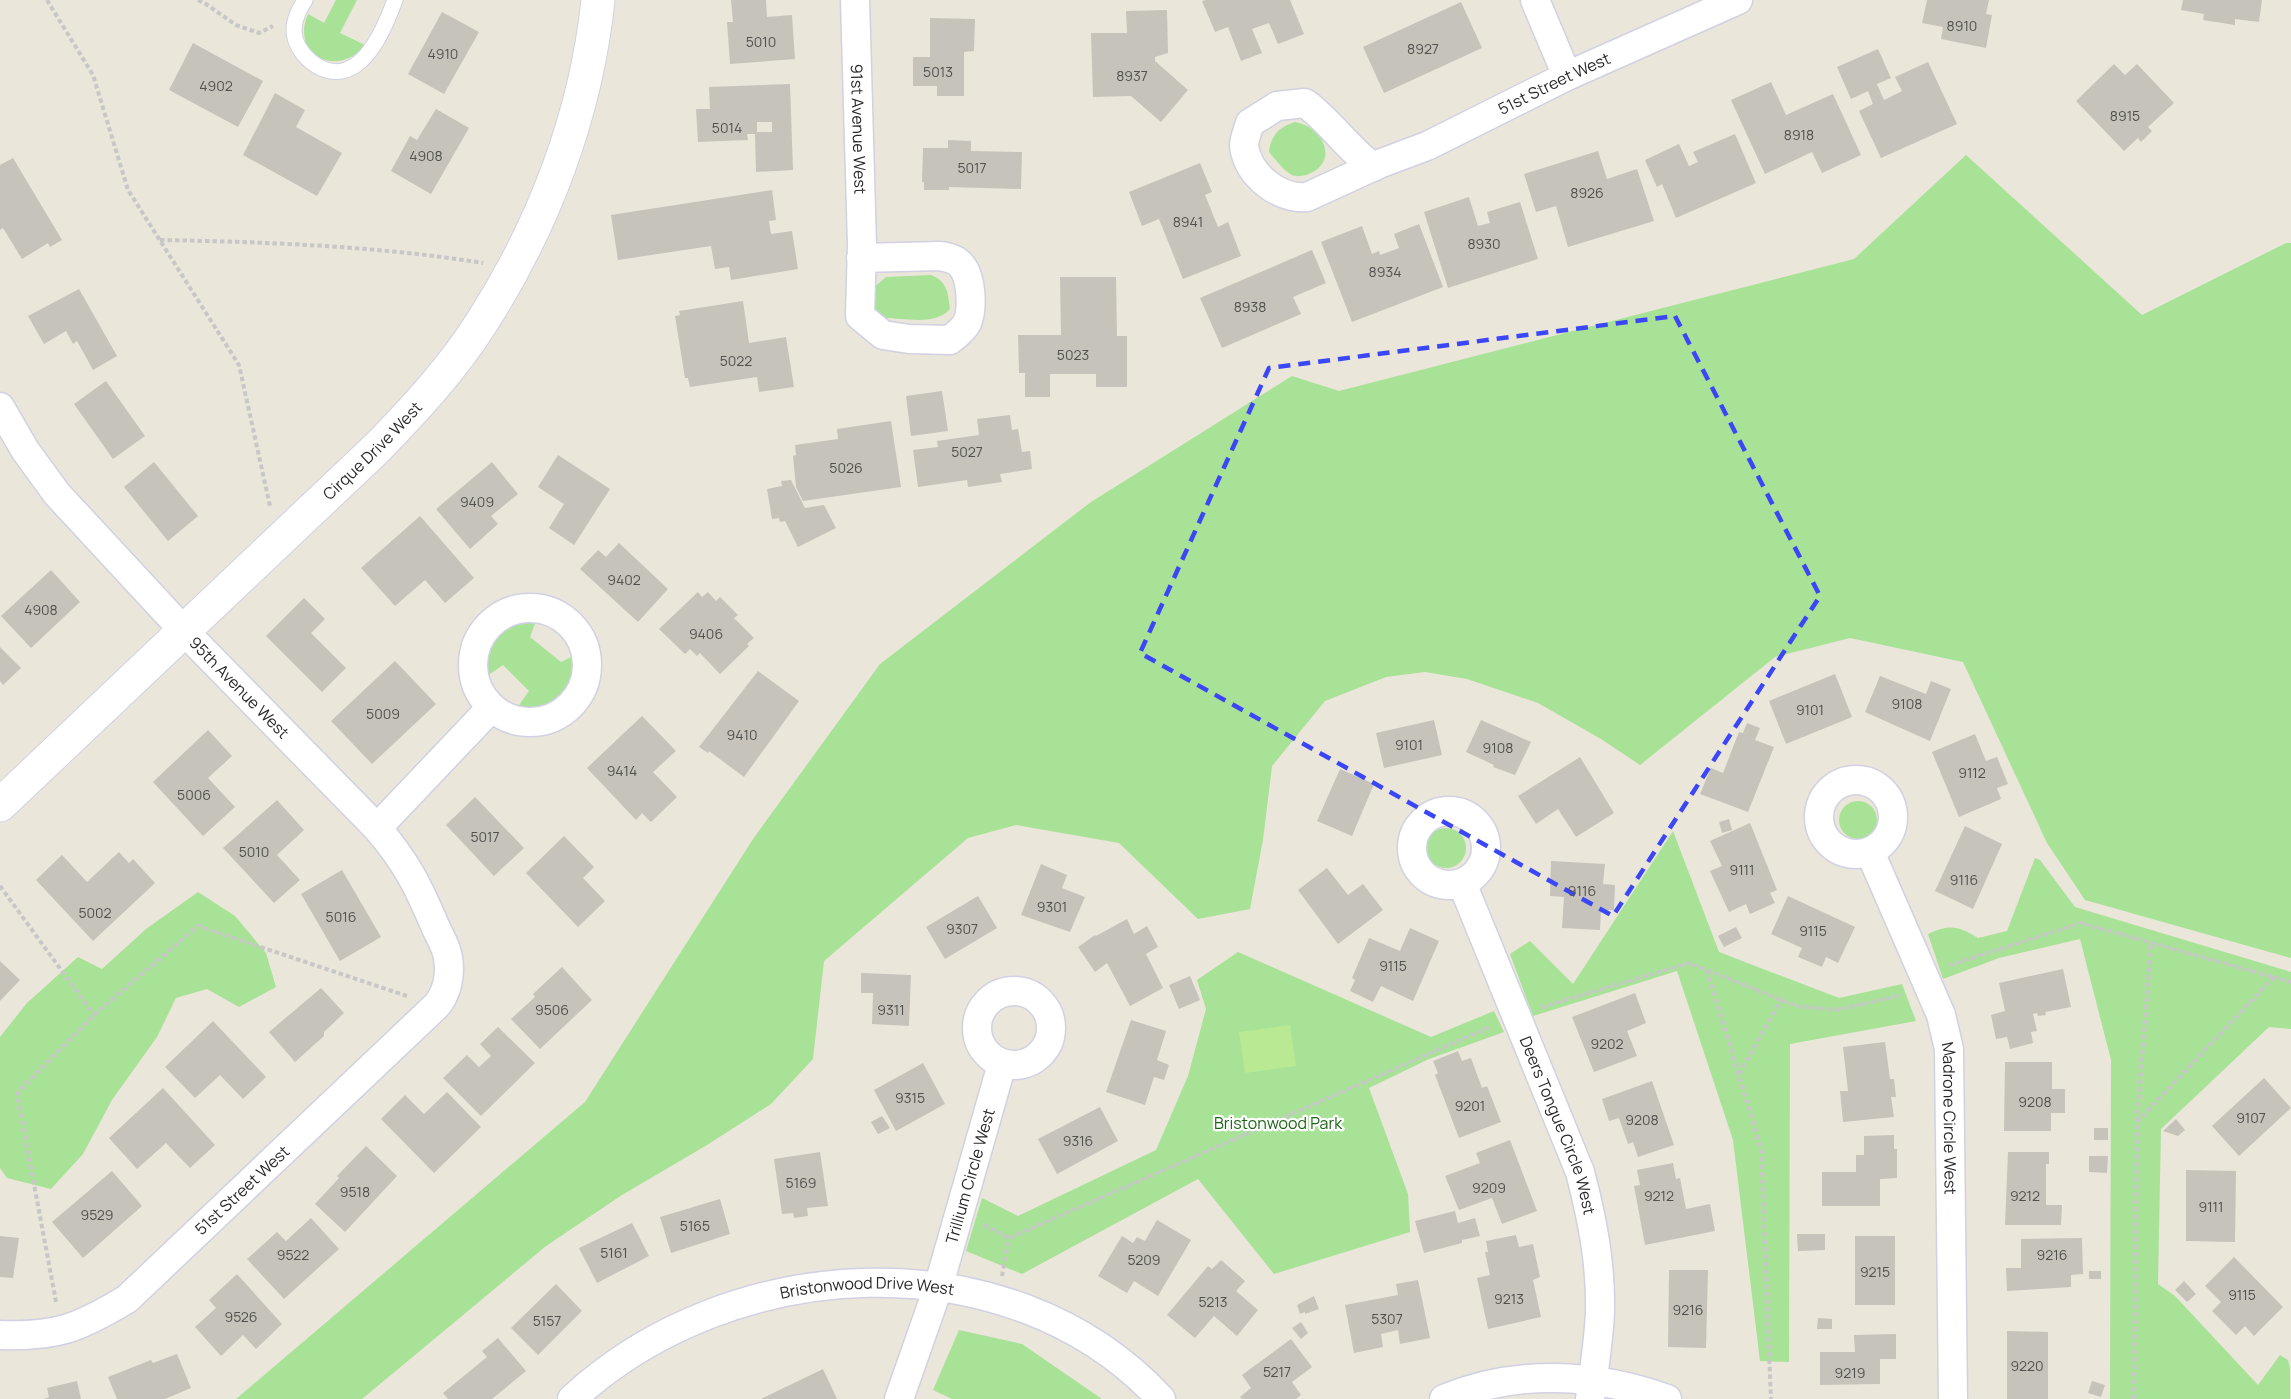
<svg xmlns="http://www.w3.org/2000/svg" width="2291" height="1399" viewBox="0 0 2291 1399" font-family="Manrope,sans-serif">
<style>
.green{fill:#a7e297}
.pitch{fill:#b9e993}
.building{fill:#c6c3ba;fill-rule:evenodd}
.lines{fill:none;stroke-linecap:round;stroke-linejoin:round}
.service-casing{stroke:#d0d1e2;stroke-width:17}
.minor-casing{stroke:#d0d1e2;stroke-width:31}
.tertiary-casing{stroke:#d0d1e2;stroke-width:35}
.path{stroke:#c7c7c7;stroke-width:4;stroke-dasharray:4.5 3;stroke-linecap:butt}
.service{stroke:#fff;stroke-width:15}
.minor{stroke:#fff;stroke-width:28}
.tertiary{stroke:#fff;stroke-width:33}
.marked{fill:none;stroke:#3b46f8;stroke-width:4.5;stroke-dasharray:12 8;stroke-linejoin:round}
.labels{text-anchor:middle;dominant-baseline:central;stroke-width:4.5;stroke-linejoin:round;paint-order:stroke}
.number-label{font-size:14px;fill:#50504d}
.street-label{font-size:16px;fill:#292929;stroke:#fff}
.park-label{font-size:16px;fill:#20641a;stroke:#fff}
</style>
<rect width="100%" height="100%" fill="#ebe6da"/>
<g class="green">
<path d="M336 0H357L340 33 365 45C338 79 290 55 308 14L324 23Z"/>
<path d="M1295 122C1325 127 1340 164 1306 175 1301 176 1296 177 1292 175 1283 170 1276 160 1269 152 1271 135 1279 127 1295 122Z"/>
<polygon points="1966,155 2142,315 2286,243 2291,243 2291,958 2085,900 2047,843 1963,662 1850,638 1775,657 1640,765 1601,739 1538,703 1467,679 1425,672 1386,677 1325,701 1272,766 1263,840 1250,909 1198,919 1119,843 1016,825 968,838 824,961 813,1059 771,1104 707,1145 622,1195 546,1246 362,1399 236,1399 585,1102 753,839 880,664 1091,502 1292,376 1339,391 1854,259"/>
<path d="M931 275C948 282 948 293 950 309 935 326 905 318 884 318 872 311 872 302 872 289L886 277Z"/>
<path d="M521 618H537L530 637 561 662 575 655C587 677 564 706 543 711 533 713 525 712 515 711L529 691 503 665 484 678C481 646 491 629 521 618Z"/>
<circle cx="1858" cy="820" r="19"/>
<circle cx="1446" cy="848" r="20"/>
<polygon points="1673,831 1719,952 1839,998 1902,984 1916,1021 1790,1044 1789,1362 1760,1361 1733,1140 1677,971 1533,1016 1510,954 1530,941 1573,984"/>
<path d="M2035 858 2040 860 2075 907 2291 972V1029L2269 1027 2161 1129 2158 1284 2175 1296 2258 1385 2280 1355 2288 1360 2290 1369V1399H2110L2111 1060 2080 939 1999 958 1943 979 1928 934C1950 924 1958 926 1978 938L2007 931Z"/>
<polygon points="198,892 235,916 266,953 276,987 239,1007 207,989 176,998 157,1037 112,1100 83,1154 51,1189 7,1178 0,1168 0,1037 27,1003 78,957 102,969 146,929"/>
<polygon points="1238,952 1431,1037 1494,1011 1504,1032 1429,1059 1369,1088 1408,1194 1410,1232 1274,1274 1198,1179 1022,1274 966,1251 982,1198 1018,1216 1156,1150 1188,1076 1206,1009 1197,980"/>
<polygon points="959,1330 1022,1344 1102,1399 952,1399 933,1390"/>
</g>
<polygon class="pitch" points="1290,1025 1296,1066 1245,1073 1239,1032"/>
<g class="building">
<polygon points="731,0 766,0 767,17 792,15 795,59 730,64 727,22 733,22"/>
<polygon points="1206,0 1290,0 1304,34 1278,44 1269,23 1252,29 1262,53 1241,61 1228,27 1215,32 1202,1"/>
<polygon points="1927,0 1989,0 1986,14 1992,15 1986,48 1941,39 1943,27 1922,23"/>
<polygon points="2183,0 2262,0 2259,22 2235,19 2235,25 2203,20 2204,14 2181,10"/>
<polygon points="1461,2 1482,48 1384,93 1363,47"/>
<polygon points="1167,10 1168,53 1155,57 1155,61 1188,90 1161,122 1131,96 1093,97 1091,33 1127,33 1126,11"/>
<polygon points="442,12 479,32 444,94 408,74"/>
<polygon points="930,18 975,19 974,51 964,52 964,96 937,96 937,86 913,86 913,57 930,57"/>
<polygon points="193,43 263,81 238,127 169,90"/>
<polygon points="1878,49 1891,78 1877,84 1884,100 1902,91 1895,77 1928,62 1957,124 1881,158 1859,111 1873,104 1868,91 1851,99 1837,67"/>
<polygon points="2114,64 2125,75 2137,64 2174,103 2148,127 2152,131 2141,142 2138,138 2124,151 2076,101"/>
<polygon points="1771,82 1786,115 1833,94 1861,155 1822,173 1812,152 1765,174 1731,100"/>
<path d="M790 84 793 170 756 172 755 134H747L748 140 698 142 696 109H710L709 87ZM757 122H772V132H757Z"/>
<polygon points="275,93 305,110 296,127 342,153 317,196 243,155"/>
<polygon points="436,109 469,128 431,194 391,171 410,136 417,140"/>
<polygon points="1735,134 1756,183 1676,218 1662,184 1657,187 1645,160 1679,144 1689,166 1698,162 1693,152"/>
<polygon points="948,140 971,141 971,151 1022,152 1021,189 949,187 949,190 924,190 924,182 922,182 923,148 948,148"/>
<polygon points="1598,151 1607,179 1637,169 1654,221 1568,247 1556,206 1536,212 1524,174"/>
<polygon points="13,158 62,240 50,247 48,243 22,259 3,228 0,230 0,165"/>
<polygon points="1200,163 1212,192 1205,195 1218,227 1228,222 1241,256 1183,279 1159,219 1142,226 1129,192"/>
<polygon points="772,190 776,220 769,221 771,234 792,231 798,269 731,280 729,267 715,269 711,246 618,260 611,215"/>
<polygon points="1469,197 1478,226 1490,223 1487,212 1520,202 1538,259 1448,288 1424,212"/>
<polygon points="1419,224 1443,287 1352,322 1321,242 1362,226 1372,254 1379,251 1380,255 1399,248 1394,234"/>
<polygon points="1312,250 1326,283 1293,297 1301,314 1222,348 1200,298"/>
<polygon points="1060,277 1116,277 1117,336 1127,336 1127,387 1096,387 1096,374 1050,374 1050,397 1025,397 1025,373 1019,373 1018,335 1061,335"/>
<polygon points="79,289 117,356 93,370 77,341 73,344 66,331 44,344 28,316"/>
<polygon points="743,301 749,343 786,337 794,387 759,392 757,377 690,387 688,378 685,378 675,316 680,315 679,311"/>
<polygon points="106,381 145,436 113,459 74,404"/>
<polygon points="942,391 948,431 911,436 906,396"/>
<polygon points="1010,415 1012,430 1018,429 1022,452 1030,451 1032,469 1000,474 1002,482 968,487 967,480 918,487 913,450 938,447 937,441 979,435 977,419"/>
<polygon points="891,421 901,487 803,501 796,487 793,456 796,455 795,445 838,439 837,429"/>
<polygon points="558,455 610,489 574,545 549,528 564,504 538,487"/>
<polygon points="154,462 198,516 168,541 124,487"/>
<polygon points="492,462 518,494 491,516 498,524 470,549 436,509"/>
<polygon points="791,480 805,508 824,505 836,528 798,547 785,521 780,522 779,518 772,519 767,489 782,486 781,481"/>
<polygon points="420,516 474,578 445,603 425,580 395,606 361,568"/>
<polygon points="619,543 668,589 638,622 580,569 598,550 606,557"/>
<polygon points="51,570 80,602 31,648 1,616"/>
<polygon points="698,592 702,597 708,592 716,601 720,597 738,615 734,618 754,638 747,644 749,646 720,674 700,653 697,656 690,649 685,654 659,629"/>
<polygon points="304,598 325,619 311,633 346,668 322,692 266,636"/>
<polygon points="0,647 21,668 3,685 0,681"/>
<polygon points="395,661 436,704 372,764 331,721"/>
<polygon points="758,671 799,701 744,777 709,751 708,753 699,747"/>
<polygon points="1835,674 1852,717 1786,744 1769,701"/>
<polygon points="1880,676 1926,694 1931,681 1951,689 1930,741 1865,712"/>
<polygon points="642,716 676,751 653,772 677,797 651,822 642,813 636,820 587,768"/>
<polygon points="1434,720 1442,755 1384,768 1376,733"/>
<polygon points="1481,720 1531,742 1515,775 1493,767 1494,765 1466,752"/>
<polygon points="1747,723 1760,728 1755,740 1774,747 1748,812 1700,794 1711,768 1723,773 1739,732 1743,733"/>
<polygon points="208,730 232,756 208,778 235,807 203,836 153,782"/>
<polygon points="1975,734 1986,761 1997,757 2008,784 1997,788 2001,799 1959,817 1932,752"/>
<polygon points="1580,757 1614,813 1576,837 1558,809 1536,824 1518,796"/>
<polygon points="1340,769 1374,784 1352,836 1317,821"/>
<polygon points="475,797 524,848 494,876 446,825"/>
<polygon points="277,800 304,830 277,855 300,880 274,903 223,848"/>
<polygon points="1729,819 1732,830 1722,833 1719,822"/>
<polygon points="1750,823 1777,890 1770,893 1775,903 1750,914 1746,904 1729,912 1710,871 1722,866 1710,841"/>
<polygon points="1965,826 2002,844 1973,909 1935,891"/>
<polygon points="564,836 594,867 583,878 605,901 578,927 526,873"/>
<polygon points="119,852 129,863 133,859 155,883 93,941 36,880 62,855 87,882"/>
<polygon points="1551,861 1605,864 1603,884 1615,885 1614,910 1601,910 1600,930 1562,928 1564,897 1550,896"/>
<polygon points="1041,864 1067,875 1062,888 1085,897 1070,932 1021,915"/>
<polygon points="1327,868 1348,895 1363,884 1383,910 1338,944 1298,890"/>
<polygon points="342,870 381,937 340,961 301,894"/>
<polygon points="978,896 997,928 945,959 926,927"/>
<polygon points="1788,896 1855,927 1838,963 1826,957 1822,967 1798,957 1802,948 1771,934"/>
<polygon points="1127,919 1134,934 1147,926 1158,947 1146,954 1163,988 1130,1006 1107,963 1095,972 1078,947 1095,935 1096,936"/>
<polygon points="1736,927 1742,938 1724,947 1718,936"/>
<polygon points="1410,928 1439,941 1413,1001 1381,986 1373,1002 1350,991 1355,980 1352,978 1369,938 1400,951"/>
<polygon points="0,961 20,980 0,1001"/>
<polygon points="562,967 592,1000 540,1049 511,1019 535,997 533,994"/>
<polygon points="2063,969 2071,1007 2045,1012 2046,1015 2038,1016 2037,1013 2033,1014 2037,1031 2031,1032 2033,1043 2010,1049 2007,1037 1996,1039 1991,1015 2005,1011 1999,983"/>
<polygon points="861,973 911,975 909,1026 872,1024 873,993 861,993"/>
<polygon points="1190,976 1200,1000 1179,1009 1169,985"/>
<polygon points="321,988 344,1013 324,1032 324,1036 295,1062 269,1032"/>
<polygon points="1635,993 1646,1023 1627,1031 1637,1056 1594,1072 1572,1017"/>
<polygon points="1131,1020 1166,1031 1157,1060 1169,1065 1164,1080 1154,1077 1145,1105 1106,1092"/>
<polygon points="213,1021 266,1077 243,1099 220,1075 195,1098 165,1067"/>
<polygon points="498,1027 535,1063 481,1116 443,1078 467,1055 479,1067 491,1056 480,1044"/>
<polygon points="1885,1042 1890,1079 1894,1079 1896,1097 1891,1097 1894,1117 1843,1122 1840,1091 1848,1091 1843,1047"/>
<polygon points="1458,1051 1462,1061 1471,1058 1482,1088 1487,1086 1501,1122 1459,1138 1435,1075 1438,1073 1433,1061"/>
<polygon points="2005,1062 2052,1062 2052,1089 2065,1089 2065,1113 2051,1113 2051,1131 2004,1131"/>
<polygon points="923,1063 945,1104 896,1131 874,1090"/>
<polygon points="2264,1078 2291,1108 2239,1156 2212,1126"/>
<polygon points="1652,1081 1674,1145 1638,1157 1633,1142 1628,1144 1619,1118 1609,1121 1602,1099"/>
<polygon points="163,1088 215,1145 190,1168 166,1143 137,1169 109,1138"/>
<polygon points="447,1092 481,1127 434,1173 381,1119 405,1095 424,1114"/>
<polygon points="1100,1107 1118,1141 1057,1174 1038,1139"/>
<polygon points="882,1116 890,1128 878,1134 871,1122"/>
<polygon points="2176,1119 2185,1130 2178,1136 2163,1131"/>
<rect x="2094" y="1128" width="14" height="12"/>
<polygon points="1894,1135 1894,1149 1897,1149 1897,1178 1880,1179 1880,1206 1822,1206 1822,1172 1856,1172 1856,1155 1864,1155 1864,1136"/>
<polygon points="1510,1140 1537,1211 1502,1224 1492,1198 1459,1210 1445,1176 1480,1163 1476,1153"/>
<polygon points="366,1146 397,1176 345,1232 315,1204 339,1178 337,1176"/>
<polygon points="820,1152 828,1206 807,1208 808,1216 794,1218 793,1213 782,1214 774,1159"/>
<polygon points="2008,1152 2049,1152 2049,1164 2046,1164 2046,1205 2062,1205 2061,1225 2005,1225"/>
<polygon points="2089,1156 2108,1156 2107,1173 2089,1172"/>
<polygon points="1673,1163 1676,1179 1680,1178 1686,1209 1710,1204 1715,1231 1645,1245 1634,1186 1640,1185 1637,1170"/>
<polygon points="2186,1170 2236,1171 2235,1242 2186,1241"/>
<polygon points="112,1171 142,1206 83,1258 52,1222"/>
<polygon points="720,1199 730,1234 671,1253 660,1217"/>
<polygon points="1455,1211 1458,1223 1475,1218 1480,1236 1462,1240 1462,1243 1424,1253 1415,1221"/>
<polygon points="311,1218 339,1249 284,1299 247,1259 277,1232 286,1241"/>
<polygon points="1157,1220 1191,1240 1158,1296 1134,1281 1127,1293 1098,1276 1122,1236 1133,1243 1137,1237 1145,1241"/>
<polygon points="632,1223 649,1256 597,1283 579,1248"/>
<polygon points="1797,1234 1825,1234 1825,1250 1798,1251"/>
<polygon points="1516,1235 1519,1247 1533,1244 1540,1277 1533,1280 1541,1317 1488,1329 1477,1278 1490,1275 1485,1252 1488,1252 1486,1241"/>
<polygon points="0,1236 19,1238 13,1278 0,1277"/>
<rect x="1855" y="1236" width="40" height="69"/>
<polygon points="2082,1238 2083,1274 2071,1275 2071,1287 2007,1291 2006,1268 2021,1268 2021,1239"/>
<polygon points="2234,1257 2283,1307 2254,1336 2245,1326 2236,1335 2212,1311 2221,1302 2205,1286"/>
<polygon points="1221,1260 1245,1281 1236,1291 1258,1310 1237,1336 1214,1316 1195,1338 1167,1315 1208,1266 1212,1269"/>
<polygon points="1669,1270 1708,1270 1706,1348 1668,1347"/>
<rect x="2089" y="1271" width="12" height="8"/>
<polygon points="237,1274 282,1324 256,1349 243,1335 221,1356 195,1327 216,1308 209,1300"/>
<polygon points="1418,1280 1430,1338 1400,1344 1398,1330 1381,1334 1383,1347 1354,1353 1345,1305 1398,1295 1396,1284"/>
<polygon points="2184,1281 2196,1294 2187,1302 2175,1290"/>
<polygon points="556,1284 582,1311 538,1355 511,1328"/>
<polygon points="1314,1296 1319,1309 1305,1314 1305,1312 1300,1314 1297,1305"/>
<polygon points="1818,1318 1832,1319 1832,1329 1817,1329"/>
<polygon points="1301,1322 1308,1333 1301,1339 1292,1328"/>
<polygon points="2007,1331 2048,1332 2048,1399 2007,1399"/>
<polygon points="1896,1334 1896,1359 1880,1359 1880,1384 1820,1385 1820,1352 1855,1352 1854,1335"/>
<polygon points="498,1338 526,1371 492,1399 448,1399 443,1393 487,1357 482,1351"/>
<polygon points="1291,1339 1312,1367 1292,1382 1301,1395 1296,1399 1242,1399 1240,1397 1251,1388 1242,1375"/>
<polygon points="177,1354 191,1388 165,1399 117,1399 108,1377 151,1360 153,1363"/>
<polygon points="823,1369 837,1399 761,1399"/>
<polygon points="77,1381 81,1399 44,1399 49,1397 47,1388"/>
<polygon points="2092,1381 2105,1385 2101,1397 2088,1393"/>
</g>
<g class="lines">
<g class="service-casing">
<path id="service" d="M305 0C299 10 294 19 294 30 294 54 323 78 346 70 371 62 387 22 395 0"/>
</g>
<g class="minor-casing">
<g id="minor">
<path id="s1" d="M855 0 862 245 860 316 883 335 909 339 950 340C956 335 963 330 967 323 973 309 972 276 960 264 954 258 947 257 939 256L861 258"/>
<polyline points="1535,0 1567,76"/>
<path id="s2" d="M1373 167C1347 148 1331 122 1305 103L1277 106 1250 123C1248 130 1244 139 1244 146 1248 175 1279 200 1307 197L1379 164 1427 146 1567 76 1738 0"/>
<path id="s3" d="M0 407 25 450 57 494 184 631 377 828C407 863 418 886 436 928 440 937 447 948 448 958 451 975 447 994 436 1006L127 1299C79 1328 57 1337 0 1335"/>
<circle cx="530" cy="665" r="57"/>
<circle cx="1856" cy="817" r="37"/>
<circle cx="1449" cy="848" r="37"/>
<polyline points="377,828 491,708"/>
<path id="s4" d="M1870 852 1941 1015 1949 1049 1953 1399"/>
<path id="s5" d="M1462 883 1580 1172C1592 1218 1601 1263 1600 1311 1599 1340 1594 1370 1590 1399"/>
<circle cx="1014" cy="1028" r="37"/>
<path id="s6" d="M572 1399C729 1253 1009 1235 1161 1399"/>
<path id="s7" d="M899 1399 938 1288 1002 1064"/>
<path d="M1444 1399C1516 1369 1595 1373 1667 1399"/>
</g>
</g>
<g class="tertiary-casing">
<g id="tertiary">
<path id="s8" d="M0 805 377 448C415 409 453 368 482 322 544 225 586 115 598 0"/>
</g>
</g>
<g class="path">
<polyline points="47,0 93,75 128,190 239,365 270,506"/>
<polyline points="198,0 206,4 236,25 259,33 273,26"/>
<path d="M160 240C268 242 377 246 483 263"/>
<polyline points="0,886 94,1015"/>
<polyline points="1950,965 2081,923 2291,982"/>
<polyline points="1707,970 1761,1149 1771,1399"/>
<polyline points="1542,1007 1689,963 1797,1006 1836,1010 1902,995"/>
<polyline points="1739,1074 1781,1000"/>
<polyline points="2137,1122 2274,977"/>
<polyline points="984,1225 1009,1238 1490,1027"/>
<polyline points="1002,1276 1009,1238"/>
<polyline points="56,1302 17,1093 94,1015 198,926 407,996"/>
<polyline points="2134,1399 2137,1122 2151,943"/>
</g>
<use href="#service" class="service"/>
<use href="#minor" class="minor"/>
<use href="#tertiary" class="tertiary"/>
</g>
<path class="marked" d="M1675 316 1820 596 1613 916 1140 653 1269 368Z"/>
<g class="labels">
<g class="number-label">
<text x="1962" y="25">8910</text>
<text x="761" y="41">5010</text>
<text x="1423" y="48">8927</text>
<text x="443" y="53">4910</text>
<text x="938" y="71">5013</text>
<text x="1132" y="75">8937</text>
<text x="216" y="85">4902</text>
<text x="2125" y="115">8915</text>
<text x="727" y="127">5014</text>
<text x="1799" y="134">8918</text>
<text x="426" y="155">4908</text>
<text x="972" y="167">5017</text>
<text x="1587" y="192">8926</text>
<text x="1188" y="221">8941</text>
<text x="1484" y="243">8930</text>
<text x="1385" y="271">8934</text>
<text x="1250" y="306">8938</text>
<text x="1073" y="354">5023</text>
<text x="736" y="360">5022</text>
<text x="967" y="451">5027</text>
<text x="846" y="467">5026</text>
<text x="477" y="501">9409</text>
<text x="624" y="579">9402</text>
<text x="41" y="609">4908</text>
<text x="706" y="633">9406</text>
<text x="1907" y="703">9108</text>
<text x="1810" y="709">9101</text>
<text x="383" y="713">5009</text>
<text x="742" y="734">9410</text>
<text x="1409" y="744">9101</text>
<text x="1498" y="747">9108</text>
<text x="622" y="770">9414</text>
<text x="1972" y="772">9112</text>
<text x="194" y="794">5006</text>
<text x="485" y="836">5017</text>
<text x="254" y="851">5010</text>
<text x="1742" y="869">9111</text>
<text x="1964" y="879">9116</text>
<text x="1582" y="890">9116</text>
<text x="1052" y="906">9301</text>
<text x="95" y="912">5002</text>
<text x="341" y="916">5016</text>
<text x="962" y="928">9307</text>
<text x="1813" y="930">9115</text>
<text x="1393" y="965">9115</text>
<text x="552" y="1009">9506</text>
<text x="891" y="1009">9311</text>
<text x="1607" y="1043">9202</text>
<text x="910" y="1097">9315</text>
<text x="2035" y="1101">9208</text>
<text x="1470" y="1105">9201</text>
<text x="2251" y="1117">9107</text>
<text x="1642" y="1119">9208</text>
<text x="1078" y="1140">9316</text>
<text x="801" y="1182">5169</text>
<text x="1489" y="1187">9209</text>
<text x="355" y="1191">9518</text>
<text x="1659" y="1195">9212</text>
<text x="2025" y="1195">9212</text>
<text x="2211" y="1206">9111</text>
<text x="97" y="1214">9529</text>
<text x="695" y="1225">5165</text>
<text x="614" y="1252">5161</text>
<text x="293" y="1254">9522</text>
<text x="2052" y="1254">9216</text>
<text x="1144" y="1259">5209</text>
<text x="1875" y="1271">9215</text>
<text x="2242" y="1294">9115</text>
<text x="1509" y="1298">9213</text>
<text x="1213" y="1301">5213</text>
<text x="1688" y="1309">9216</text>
<text x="241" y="1316">9526</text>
<text x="1387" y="1318">5307</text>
<text x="547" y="1320">5157</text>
<text x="2027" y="1365">9220</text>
<text x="1277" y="1371">5217</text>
<text x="1850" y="1372">9219</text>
</g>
<g class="street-label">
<text stroke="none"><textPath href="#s2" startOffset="538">51st Street West</textPath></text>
<text stroke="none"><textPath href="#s1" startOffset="129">91st Avenue West</textPath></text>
<text stroke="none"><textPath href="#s8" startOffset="514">Cirque Drive West</textPath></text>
<text stroke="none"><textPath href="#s3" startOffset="370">95th Avenue West</textPath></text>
<text stroke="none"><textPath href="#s4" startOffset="282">Madrone Circle West</textPath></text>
<text stroke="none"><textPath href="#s5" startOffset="261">Deers Tongue Circle West</textPath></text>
<text stroke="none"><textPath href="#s7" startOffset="234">Trillium Circle West</textPath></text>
<text transform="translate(242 1190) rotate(-43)">51st Street West</text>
<text stroke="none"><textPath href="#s6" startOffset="324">Bristonwood Drive West</textPath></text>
</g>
<g class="park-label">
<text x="1278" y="1123">Bristonwood Park</text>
</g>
</g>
</svg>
